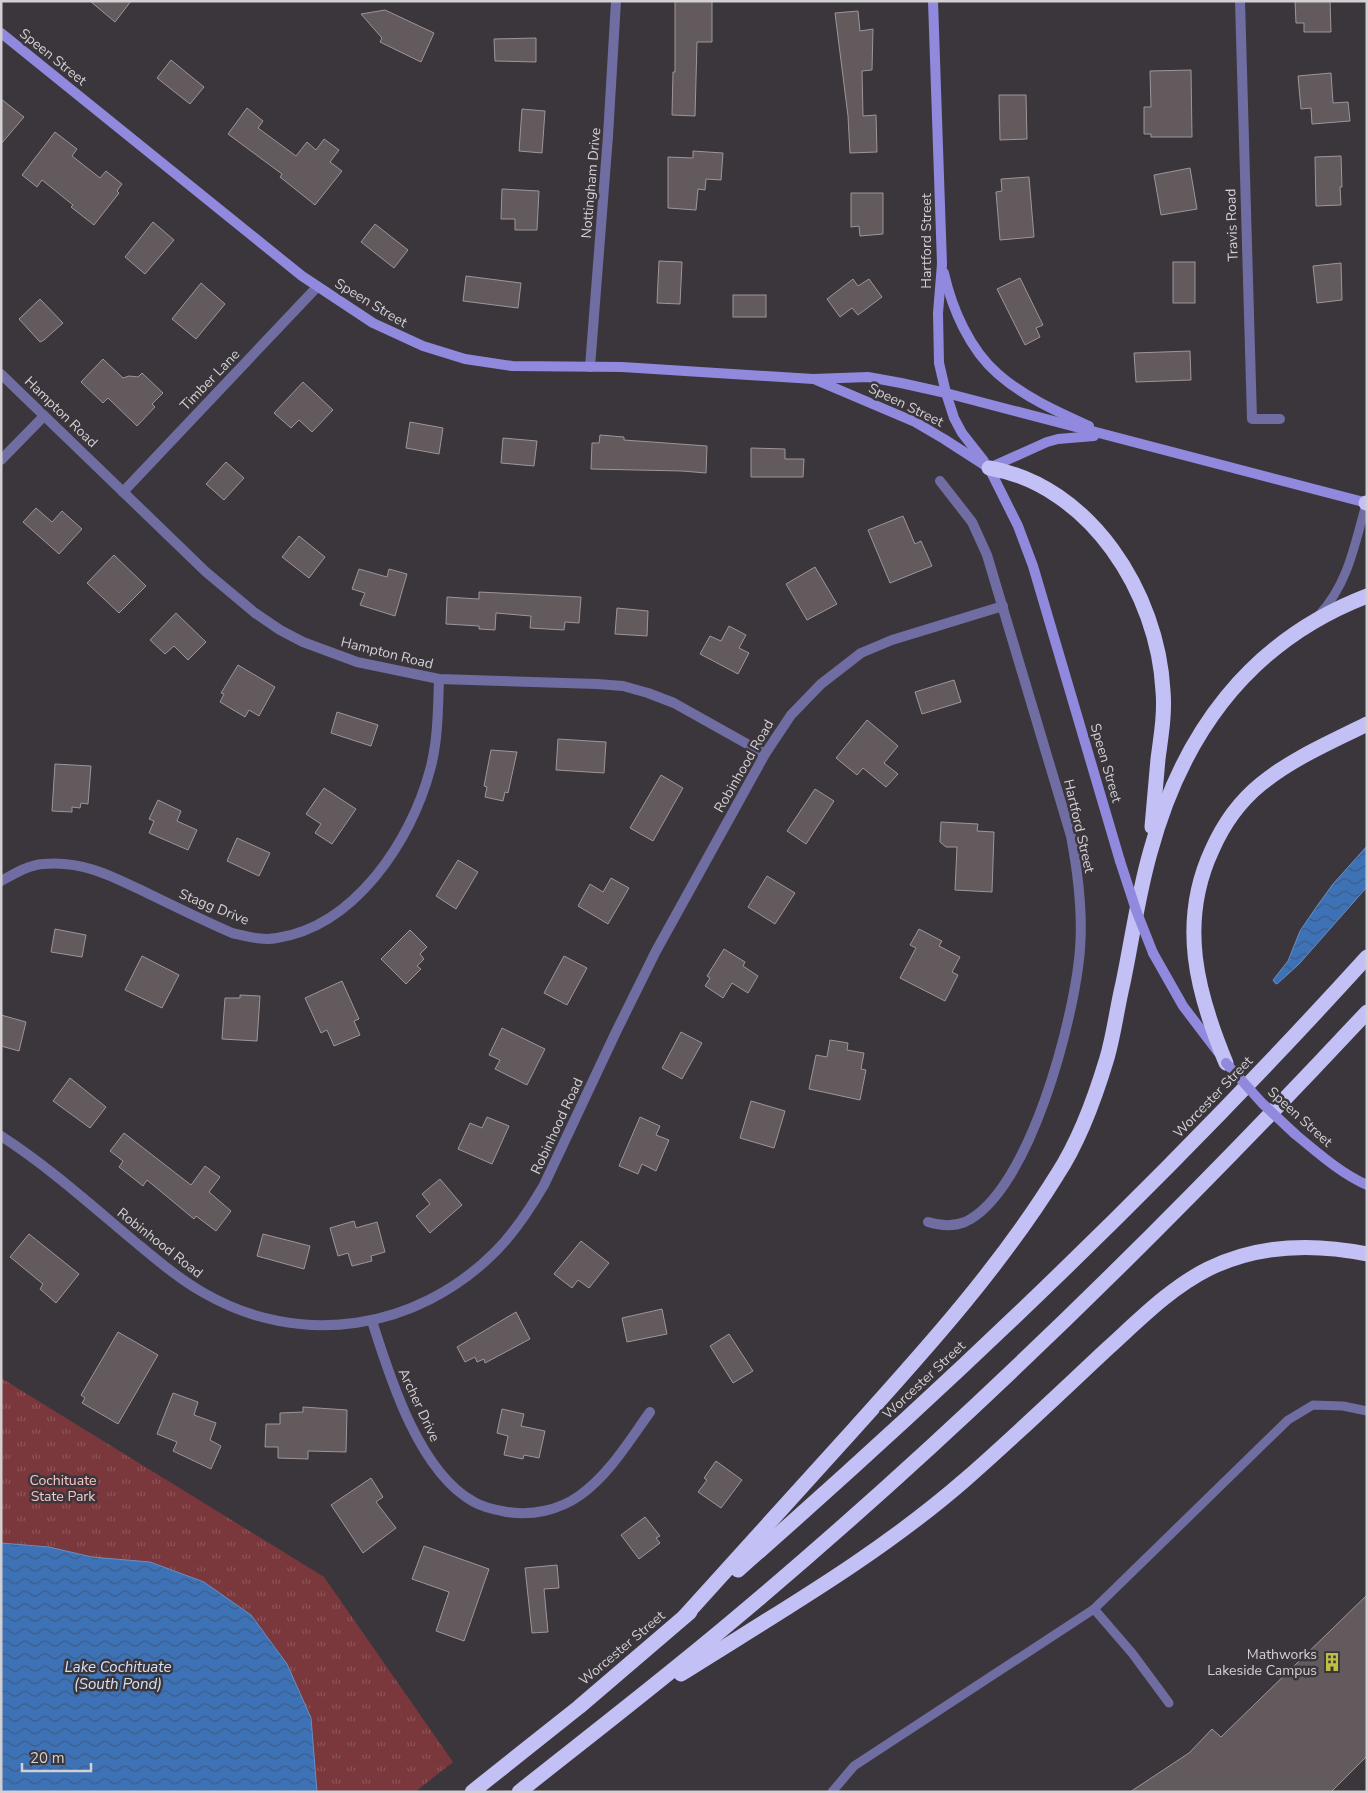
<svg xmlns="http://www.w3.org/2000/svg" width="1368" height="1793" viewBox="0 0 1368 1793" font-family="'Nunito Sans',sans-serif">
<style>
.park{fill:url(#park-tufts)}
.water{fill:url(#water-waves);stroke:#6b8ec0}
.building{fill:#635a5e;stroke:#9e9599}
.lines{fill:none;stroke-linecap:round;stroke-linejoin:round}
.lane{stroke:#706da2;stroke-width:9}
.street{stroke:#706da2;stroke-width:10}
.secondary{stroke:#9089dd;stroke-width:10}
.highway{stroke:#c2c0f4;stroke-width:15}
.secondary-bridge{stroke:#9089dd;stroke-width:10}
.labels{text-anchor:middle;dominant-baseline:central;stroke-width:5;stroke-linejoin:round;paint-order:stroke}
.street-label{font-size:14px;fill:#d3d0d4;stroke:#3b363c}
.park-label{font-size:14px;fill:#fac5c6;stroke:#3b363c}
.poi-label{font-size:14px;fill:#d3d0d4;stroke:#3b363c;text-anchor:end}
.water-label{font-size:15px;font-style:italic;fill:#d4e2f6;stroke:#3b363c}
</style>
<defs>
<pattern id="park-tufts" width="24" height="20" patternUnits="userSpaceOnUse" patternTransform="scale(1.25)"><rect width="24" height="20" fill="#7a383c"/><path d="M3 7l-1-3M5 7V3M7 7l1-3M15 17l-1-3M17 17v-4M19 17l1-3" fill="none" stroke="#8c5457"/></pattern>
<pattern id="water-waves" width="16" height="10" patternUnits="userSpaceOnUse" patternTransform="scale(1.25)"><rect width="16" height="10" fill="#3e72b7"/><path d="M0 5q4-4 8 0t8 0" fill="none" stroke="#3e5d87"/></pattern>
</defs>
<rect width="100%" height="100%" fill="#3b363c"/>
<polygon class="park" points="1,1378 324,1577 453,1762 415,1792 317,1792 314,1764 287,1664 251,1615 204,1582 49,1547 1,1543"/>
<g class="water">
<polygon points="1367,846 1367,887 1299,964 1277,984 1275,983 1273,980 1288,961 1300,931 1317,906 1333,884"/>
<polygon points="1,1543 49,1547 92,1557 150,1562 204,1582 251,1615 287,1664 311,1718 317,1792 1,1792"/>
</g>
<g class="building">
<polygon points="90,1 131,1 115,22"/>
<polygon points="675,1 712,1 712,42 697,42 695,116 672,115 673,72 675,72"/>
<polygon points="1295,1 1330,1 1331,32 1304,32 1304,23 1296,23"/>
<polygon points="385,10 434,33 421,62 380,42 382,38 361,14"/>
<polygon points="858,11 860,31 873,29 872,70 862,71 863,116 876,115 877,152 850,153 848,116 835,13"/>
<polygon points="536,38 536,62 495,61 494,39"/>
<polygon points="171,60 204,87 190,104 157,78"/>
<polygon points="1191,70 1192,137 1151,137 1151,134 1144,134 1144,107 1151,107 1150,71"/>
<polygon points="1331,73 1333,103 1348,102 1350,121 1312,124 1311,108 1301,109 1298,76"/>
<polygon points="999,95 1026,95 1027,139 1000,140"/>
<polygon points="1,99 24,117 1,144"/>
<polygon points="247,108 263,121 258,128 296,156 307,142 316,150 324,139 339,150 330,162 342,171 315,205 280,177 282,174 228,134"/>
<polygon points="522,109 545,111 542,153 519,151"/>
<polygon points="55,132 77,149 72,156 100,178 106,171 122,184 117,191 119,193 94,225 71,207 73,205 42,180 37,187 22,175"/>
<polygon points="693,151 723,153 721,180 706,179 705,190 698,189 696,210 668,208 668,157 693,158"/>
<polygon points="1341,156 1342,187 1340,187 1341,205 1316,206 1315,157"/>
<polygon points="1190,168 1197,209 1161,215 1154,175"/>
<polygon points="1029,177 1034,237 1000,240 996,192 1002,191 1001,179"/>
<polygon points="502,189 539,191 537,230 515,230 515,219 501,219"/>
<polygon points="851,193 883,193 883,234 860,236 859,226 851,227"/>
<polygon points="153,222 174,240 145,274 125,257"/>
<polygon points="375,224 408,250 394,268 361,242"/>
<polygon points="659,261 682,262 680,304 657,303"/>
<rect x="1173" y="262" width="22" height="41"/>
<polygon points="1341,263 1342,300 1317,303 1313,266"/>
<polygon points="466,276 521,283 518,308 463,301"/>
<polygon points="1020,278 1043,325 1036,328 1040,337 1025,345 997,289"/>
<polygon points="853,279 858,286 869,279 882,297 858,315 852,308 840,317 827,299"/>
<polygon points="201,283 225,304 196,339 172,319"/>
<rect x="733" y="295" width="33" height="22"/>
<polygon points="40,299 63,323 44,340 40,342 19,319"/>
<polygon points="1190,351 1191,380 1136,382 1134,353"/>
<polygon points="103,359 123,378 129,376 138,377 142,373 163,393 152,404 155,407 137,426 108,398 103,403 81,382"/>
<polygon points="303,382 333,410 312,432 299,420 291,428 274,413"/>
<polygon points="410,422 443,428 439,454 406,448"/>
<polygon points="600,435 624,437 624,440 707,446 706,473 682,471 591,469 592,443 599,443"/>
<polygon points="503,438 537,441 534,466 501,463"/>
<polygon points="751,448 785,449 785,459 804,459 803,477 751,477"/>
<polygon points="226,462 244,478 224,500 206,484"/>
<polygon points="36,508 52,522 62,511 82,529 59,554 23,522"/>
<polygon points="903,516 915,544 921,541 932,566 890,583 868,530"/>
<polygon points="299,536 325,557 309,578 282,557"/>
<polygon points="114,555 146,586 119,613 87,583"/>
<polygon points="815,567 837,604 807,620 786,584"/>
<polygon points="359,569 387,577 389,569 407,574 395,616 360,605 365,593 352,589"/>
<polygon points="479,592 581,597 579,623 565,622 564,630 530,628 531,616 496,613 495,630 479,629 479,626 446,624 447,597 479,599"/>
<polygon points="617,608 648,611 647,636 615,634"/>
<polygon points="176,613 206,642 188,660 174,646 165,654 150,640"/>
<polygon points="729,626 746,635 739,648 749,653 738,674 700,654 710,636 721,641"/>
<polygon points="238,665 275,687 259,716 249,710 245,717 220,702 224,694 221,693"/>
<polygon points="954,680 961,702 922,714 915,692"/>
<polygon points="337,712 378,725 371,746 331,733"/>
<polygon points="867,720 898,746 884,763 898,774 886,787 863,768 857,775 836,758"/>
<polygon points="558,739 606,742 604,773 556,770"/>
<polygon points="491,750 517,752 508,793 505,792 503,801 485,797 487,787 484,786"/>
<polygon points="55,764 91,766 88,804 81,803 80,808 72,807 72,812 52,811"/>
<polygon points="661,775 683,788 653,841 630,828"/>
<polygon points="324,788 356,809 332,844 315,833 321,824 306,814"/>
<polygon points="815,789 834,801 806,844 787,831"/>
<polygon points="158,800 181,811 177,821 197,830 188,850 149,833 154,821 149,819"/>
<polygon points="941,822 978,824 977,831 994,832 992,892 955,890 957,847 946,847 940,842"/>
<polygon points="237,838 270,853 259,876 227,861"/>
<polygon points="458,860 478,872 456,909 436,896"/>
<polygon points="767,876 795,893 775,924 748,907"/>
<polygon points="611,878 629,888 608,924 578,906 590,884 603,892"/>
<polygon points="55,929 86,935 82,957 51,952"/>
<polygon points="919,929 942,941 939,946 960,957 952,972 958,975 945,1001 900,978 916,948 910,945"/>
<polygon points="410,930 427,947 420,954 424,959 417,966 421,969 406,984 381,959"/>
<polygon points="724,949 745,962 743,966 758,976 748,993 732,983 723,998 705,986 710,978 707,976"/>
<polygon points="142,956 179,975 162,1008 125,990"/>
<polygon points="564,956 587,968 567,1005 544,993"/>
<polygon points="342,981 359,1019 354,1021 360,1035 334,1046 327,1030 321,1033 305,998"/>
<polygon points="240,995 260,996 257,1041 222,1039 225,998 240,998"/>
<polygon points="1,1015 26,1022 19,1051 1,1046"/>
<polygon points="502,1028 545,1049 527,1085 495,1069 500,1060 489,1055"/>
<polygon points="681,1032 702,1043 682,1079 662,1068"/>
<polygon points="830,1040 848,1043 847,1050 864,1053 861,1069 866,1070 860,1100 809,1089 816,1055 827,1057"/>
<polygon points="70,1078 106,1107 90,1128 53,1101"/>
<polygon points="751,1101 785,1111 774,1148 740,1138"/>
<polygon points="487,1117 509,1126 492,1164 458,1149 470,1123 482,1128"/>
<polygon points="640,1117 660,1126 656,1135 669,1140 656,1171 642,1164 638,1174 619,1166"/>
<polygon points="124,1133 191,1185 205,1166 220,1177 209,1192 231,1211 216,1231 196,1216 194,1219 147,1180 143,1186 119,1167 123,1161 110,1151"/>
<polygon points="440,1179 462,1205 430,1233 416,1216 430,1204 422,1194"/>
<polygon points="354,1221 356,1228 377,1222 385,1252 371,1256 372,1261 352,1266 348,1253 338,1256 330,1228"/>
<polygon points="29,1234 79,1274 56,1303 40,1289 43,1284 10,1257"/>
<polygon points="263,1234 310,1246 304,1269 257,1256"/>
<polygon points="581,1241 609,1263 589,1288 578,1280 572,1288 554,1274"/>
<polygon points="662,1309 667,1334 627,1342 622,1318"/>
<polygon points="516,1312 530,1339 485,1363 484,1359 477,1362 475,1357 465,1362 457,1347"/>
<polygon points="118,1332 158,1355 118,1424 82,1403 85,1398 81,1395"/>
<polygon points="729,1334 753,1371 733,1383 710,1346"/>
<polygon points="173,1393 198,1402 194,1415 216,1423 210,1440 221,1446 211,1469 173,1451 177,1442 157,1434"/>
<polygon points="303,1407 347,1410 346,1452 308,1451 308,1459 278,1458 278,1447 265,1447 266,1424 280,1424 280,1413 303,1412"/>
<polygon points="502,1409 524,1414 521,1426 545,1431 539,1458 524,1455 523,1459 504,1455 508,1436 497,1433"/>
<polygon points="716,1461 742,1480 721,1508 698,1492 707,1480 704,1478"/>
<polygon points="371,1478 383,1497 376,1502 396,1528 363,1553 331,1505"/>
<polygon points="645,1517 660,1536 656,1538 660,1543 639,1559 621,1535"/>
<polygon points="424,1546 489,1569 464,1641 436,1631 449,1592 412,1579"/>
<polygon points="557,1565 559,1588 544,1589 548,1632 532,1633 525,1568"/>
<polygon points="1367,1595 1367,1756 1331,1792 1130,1792 1189,1753 1212,1729 1221,1737"/>
</g>
<g class="lines">
<g class="lane">
<path d="M1319 615C1349 583 1355 542 1367 501"/>
<polyline points="1094,1609 1132,1653 1169,1703"/>
<polyline points="832,1792 854,1766 1094,1609 1288,1420 1313,1405 1343,1406 1367,1411"/>
</g>
<g class="street">
<polyline points="1240,1 1252,419 1280,419"/>
<polyline points="590,367 608,136 616,1"/>
<polyline points="1,374 206,572 255,613 280,630 303,642 357,662 439,679 597,684 623,686 648,693 674,703 765,754"/>
<polyline points="1,460 44,416"/>
<polyline points="123,492 317,287"/>
<path d="M1 881C14 874 28 865 43 864 83 860 114 877 149 894 176 907 204 921 232 933 246 936 262 941 277 938 355 926 411 841 430 770 438 741 438 709 439 679"/>
<path d="M1 1136C49 1167 91 1205 134 1241 157 1260 179 1279 204 1293 301 1349 417 1330 495 1252 515 1232 530 1209 544 1185L615 1034 656 951 765 754 791 715 821 684 861 653 892 640 1003 606"/>
<path d="M928 1222C941 1226 952 1227 965 1222 1030 1192 1075 1016 1080 949 1083 911 1078 873 1071 836L987 555 972 522 940 481"/>
<path d="M372 1321C390 1378 419 1472 474 1502 484 1508 496 1510 507 1512 532 1516 559 1510 579 1496 609 1475 629 1441 650 1412"/>
</g>
<g class="secondary">
<polyline points="933,1 942,264 938,313 939,363 946,393 954,418 962,433 984,461"/>
<polyline points="1,33 302,276 373,323 423,346 465,359 512,366 622,367 813,379 868,377 901,383 946,393 1367,503"/>
<path d="M944 273C952 309 970 350 998 374 1024 397 1058 412 1089 426"/>
<polyline points="816,380 915,422 944,439 989,468 1018,526 1033,566 1120,861"/>
<polyline points="989,468 1047,442 1058,439 1094,436"/>
<polyline points="1153,953 1183,1006 1218,1052"/>
<path d="M1295 1134C1317 1152 1340 1173 1367 1185"/>
</g>
<g class="highway">
<path d="M989 468C1090 485 1158 593 1163 691 1165 714 1161 736 1158 759 1156 781 1154 804 1152 827"/>
<polyline points="1366,503 1367,503"/>
<path d="M1226 1063C1197 993 1178 923 1212 850 1223 825 1240 801 1261 784 1293 758 1331 742 1367 724"/>
<path d="M738 1570C958 1377 1170 1174 1367 957"/>
<path d="M684 1617C741 1554 798 1491 855 1428 927 1348 1000 1267 1057 1175 1080 1140 1095 1098 1107 1058 1114 1034 1117 1008 1123 983 1132 940 1138 895 1150 853 1182 734 1250 641 1367 596"/>
<path d="M681 1674C779 1612 879 1555 966 1479 1014 1437 1060 1393 1107 1349 1138 1321 1170 1288 1208 1269 1257 1245 1313 1243 1367 1254"/>
<polyline points="472,1792 579,1707 690,1612"/>
<path d="M519 1792C592 1734 665 1678 736 1618 959 1431 1168 1225 1367 1012"/>
</g>
<g class="secondary-bridge">
<polyline points="1120,861 1136,910 1153,953"/>
<polyline points="1226,1063 1262,1103 1295,1134"/>
</g>
</g>
<defs>
<g id="building-bare" transform="scale(1.5)"><path d="M-4-6H4V6H1V3H-1V6H-4ZM-2.5-4.3h1.7v1.8h-1.7ZM.8-4.3h1.7v1.8H.8ZM-2.5-1h1.7V.8h-1.7ZM.8-1h1.7V.8H.8Z" fill="#bfbe41" stroke="#3b363c" stroke-width="2.5" paint-order="stroke"/></g>
</defs>
<g fill-rule="evenodd">
<use href="#building-bare" x="1332" y="1662"/>
</g>
<g class="labels">
<g class="street-label">
<text transform="translate(53 57) rotate(39)">Speen Street</text>
<text transform="translate(591 183) rotate(-85)">Nottingham Drive</text>
<text transform="translate(1232 225) rotate(-92)">Travis Road</text>
<text transform="translate(926 241) rotate(-90)">Hartford Street</text>
<text transform="translate(371 303) rotate(31)">Speen Street</text>
<text transform="translate(210 380) rotate(-46)">Timber Lane</text>
<text transform="translate(906 405) rotate(26)">Speen Street</text>
<text transform="translate(61 412) rotate(44)">Hampton Road</text>
<text transform="translate(387 653) rotate(14)">Hampton Road</text>
<text transform="translate(1106 763) rotate(74)">Speen Street</text>
<text transform="translate(744 766) rotate(-60)">Robinhood Road</text>
<text transform="translate(1079 826) rotate(77)">Hartford Street</text>
<text transform="translate(214 907) rotate(22)">Stagg Drive</text>
<text transform="translate(1213 1097) rotate(-46)">Worcester Street</text>
<text transform="translate(1300 1117) rotate(42)">Speen Street</text>
<text transform="translate(557 1126) rotate(-65)">Robinhood Road</text>
<text transform="translate(160 1243) rotate(38)">Robinhood Road</text>
<text transform="translate(924 1380) rotate(-43)">Worcester Street</text>
<text transform="translate(419 1405) rotate(65)">Archer Drive</text>
<text transform="translate(622 1648) rotate(-40)">Worcester Street</text>
</g>
<g class="park-label">
<text x="63" y="1480">Cochituate<tspan x="63" dy="16">State Park</tspan></text>
</g>
<g class="poi-label">
<text x="1317" y="1654">Mathworks<tspan x="1317" dy="16">Lakeside Campus</tspan></text>
</g>
<g class="water-label">
<text x="118" y="1667">Lake Cochituate<tspan x="118" dy="17">(South Pond)</tspan></text>
</g>
</g>
<rect width="1368" height="1793" fill="none" stroke="#d3d0d4" stroke-width="5"/>
<path d="M22 1763v8h69v-8" fill="none" stroke="#d3d0d4" stroke-width="2.5"/>
<text x="30" y="1763" font-size="15" fill="#d3d0d4" stroke="#3b363c" stroke-width="4" paint-order="stroke">20 m</text>
</svg>
